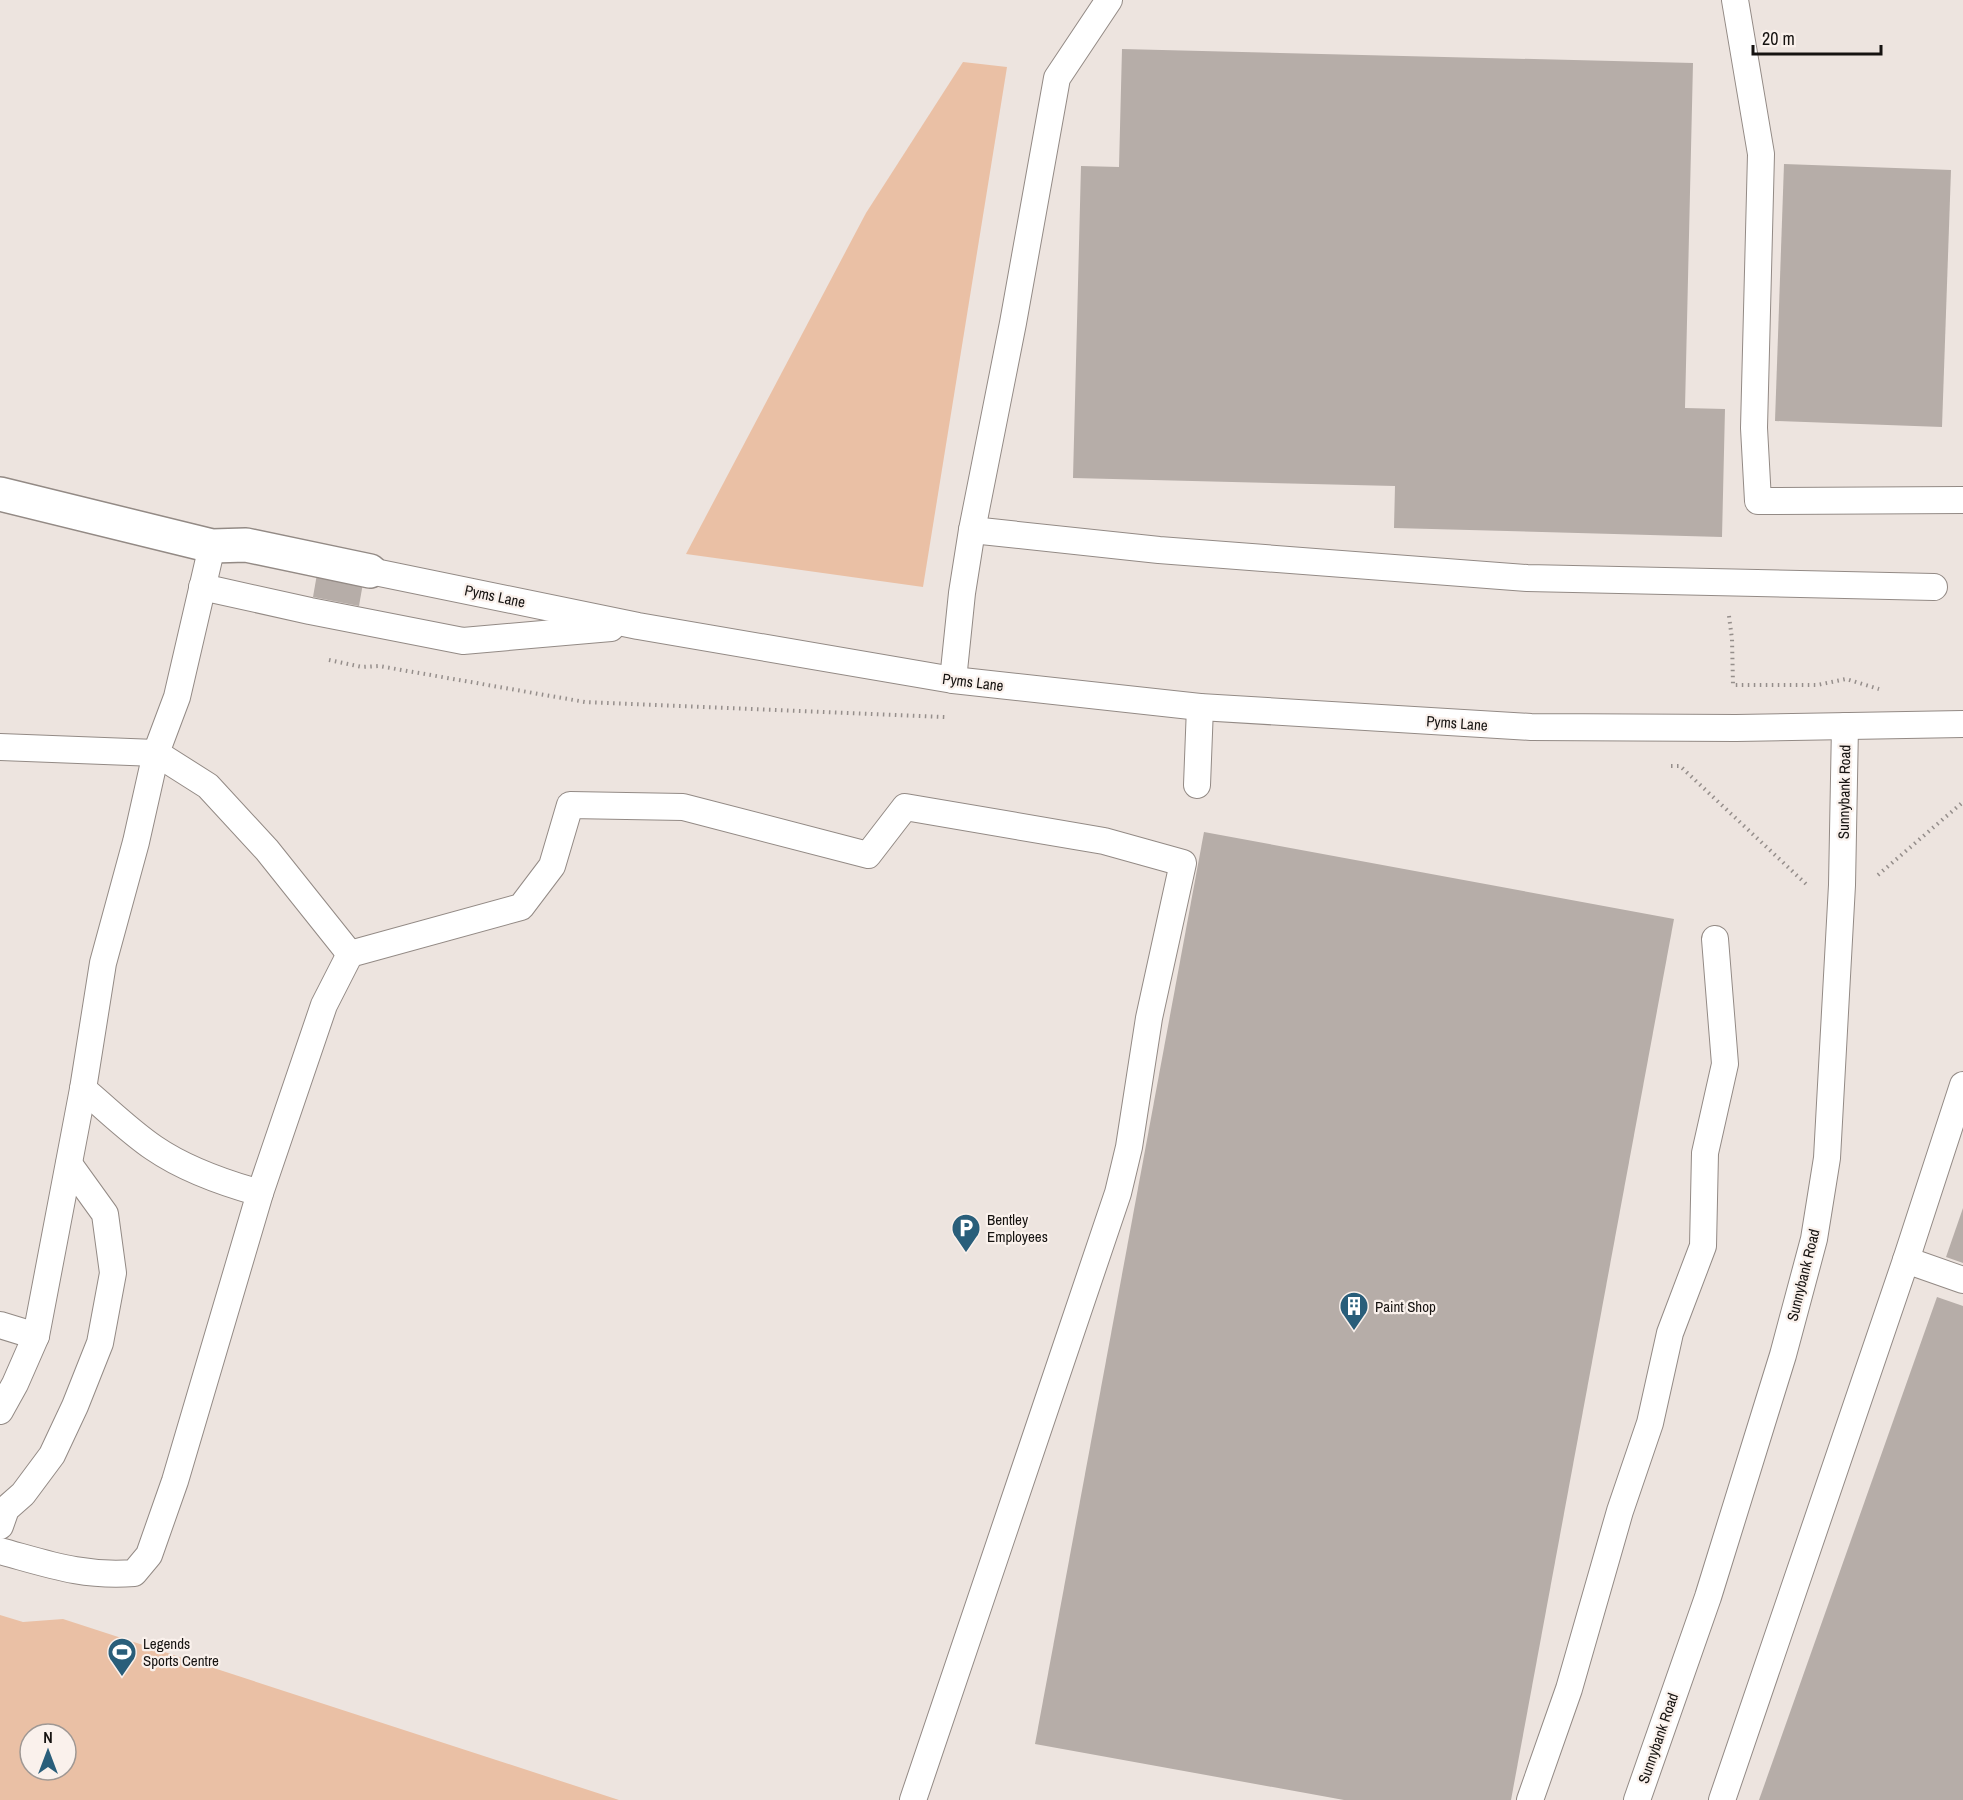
<svg xmlns="http://www.w3.org/2000/svg" width="1963" height="1800" viewBox="0 0 1963 1800" font-family="'Archivo Narrow',sans-serif">
<style>
.green{fill:#eac0a5;fill-rule:evenodd}
.building{fill:#b6ada8}
.lines{fill:none;stroke-linecap:round;stroke-linejoin:round}
.lane-casing{stroke:#938a85;stroke-width:28}
.street-casing{stroke:#938a85;stroke-width:36}
.path{stroke:#958e8b;stroke-width:4;stroke-dasharray:1.5 4.5;stroke-linecap:butt}
.lane{stroke:#fff;stroke-width:26}
.street{stroke:#fff;stroke-width:33}
.labels{text-anchor:middle;dominant-baseline:central;stroke-width:4.5;stroke-linejoin:round;paint-order:stroke}
.street-label{font-size:15px;fill:#161311;stroke:#faf1ec}
.poi-label{font-size:15px;fill:#161311;stroke:#faf1ec;text-anchor:start}
</style>
<rect width="100%" height="100%" fill="#ede4df"/>
<g class="green">
<polygon points="963,62 1007,67 923,587 686,554 866,213"/>
<path d="M0 1615 23 1622 63 1619 619 1800H0ZM30 1734H66V1770H30Z"/>
</g>
<g class="building">
<polygon points="1122,49 1693,63 1685,408 1725,409 1722,537 1394,528 1395,486 1073,478 1081,166 1119,167"/>
<polygon points="1784,164 1951,170 1942,427 1775,421"/>
<polygon points="317,574 363,583 359,606 313,597"/>
<polygon points="1204,832 1674,919 1511,1800 1344,1800 1035,1744"/>
<polygon points="1963,1208 1963,1263 1946,1257"/>
<polygon points="1937,1297 1963,1306 1963,1800 1759,1800"/>
</g>
<g class="lines">
<g class="lane-casing">
<g id="lane">
<polyline points="1735,0 1761,154 1754,428 1758,501 1963,500"/>
<polyline points="972,530 1159,550 1527,578 1934,587"/>
<polyline points="370,571 638,626 953,680 1200,707 1531,727 1736,728 1963,724"/>
<polyline points="202,587 310,611 463,641 611,628"/>
<polyline points="953,680 962,593 972,530 1013,323 1057,78 1109,0"/>
<polyline points="0,747 156,753 208,786 267,850 350,954"/>
<polyline points="1197,785 1200,707"/>
<path d="M83 1089C107 1109 129 1131 154 1148 186 1170 224 1183 260 1193"/>
<polyline points="1906,1260 1963,1280"/>
<polyline points="0,1325 36,1336"/>
<polyline points="0,1411 15,1384 36,1336 83,1089 103,963 136,842 156,753 177,697 212,546"/>
<polyline points="0,1526 6,1509 23,1494 52,1455 75,1406 100,1343 113,1273 105,1214 69,1164"/>
<path d="M0 1551C48 1564 83 1577 134 1573L149 1555 175 1481 260 1193 324 1005 350 954 521 907 552 866 570 805 683 807 868 855 905 807 1104 841 1183 863 1149 1018 1129 1147 1118 1193 913 1800"/>
<polyline points="1530,1800 1569,1689 1620,1511 1650,1423 1670,1333 1703,1246 1705,1153 1725,1064 1715,939"/>
<polyline points="1637,1800 1708,1597 1783,1355 1814,1239 1827,1158 1842,885 1845,726"/>
<polyline points="1722,1800 1906,1260 1963,1085"/>
</g>
</g>
<g class="street-casing">
<polyline id="street" points="0,494 212,546 246,545 370,571"/>
</g>
<g class="path">
<polyline points="1729,616 1732,639 1733,685 1817,685 1846,679 1879,689"/>
<polyline points="329,660 362,667 379,666 585,702 945,717"/>
<polyline points="1671,766 1680,766 1806,884"/>
<polyline points="1878,875 1963,802"/>
</g>
<use href="#lane" class="lane"/>
<use href="#street" class="street"/>
</g>
<defs>
<g id="parking-pin" transform="scale(1.5)"><path d="M0 17L-7.5 6A9.5 9.5 0 1 1 7.5 6Z" fill="#295e7a" stroke="#faf1ec"/><path d="M-3.5-5.5H1a3.5 3.5 0 0 1 0 7H-1V5.5H-3.5ZM-1-3.4V-.6H.8a1.4 1.4 0 0 0 0-2.8Z" fill="#fff"/></g>
<g id="building-pin" transform="scale(1.5)"><path d="M0 17L-7.5 6A9.5 9.5 0 1 1 7.5 6Z" fill="#295e7a" stroke="#faf1ec"/><path d="M-4-6H4V6H1V3H-1V6H-4ZM-2.5-4.3h1.7v1.8h-1.7ZM.8-4.3h1.7v1.8H.8ZM-2.5-1h1.7V.8h-1.7ZM.8-1h1.7V.8H.8Z" fill="#fff"/></g>
<g id="stadium-pin" transform="scale(1.5)"><path d="M0 17L-7.5 6A9.5 9.5 0 1 1 7.5 6Z" fill="#295e7a" stroke="#faf1ec"/><path d="M0-5a6.5 5 0 1 0 0 10a6.5 5 0 1 0 0-10ZM-3.5-1.8h7v3.6h-7Z" fill="#fff"/></g>
</defs>
<g fill-rule="evenodd">
<use href="#parking-pin" x="966" y="1228"/>
<use href="#building-pin" x="1354" y="1306"/>
<use href="#stadium-pin" x="122" y="1652"/>
</g>
<g class="labels">
<g class="street-label">
<text transform="translate(495 596) rotate(12)">Pyms Lane</text>
<text transform="translate(973 682) rotate(7)">Pyms Lane</text>
<text transform="translate(1457 723) rotate(4)">Pyms Lane</text>
<text transform="translate(1844 792) rotate(-89)">Sunnybank Road</text>
<text transform="translate(1803 1275) rotate(-76)">Sunnybank Road</text>
<text transform="translate(1658 1738) rotate(-71)">Sunnybank Road</text>
</g>
<g class="poi-label">
<text x="987" y="1219">Bentley<tspan x="987" dy="17">Employees</tspan></text>
<text x="1375" y="1306">Paint Shop</text>
<text x="143" y="1643">Legends<tspan x="143" dy="17">Sports Centre</tspan></text>
</g>
</g>
<g transform="translate(48 1752)"><circle r="28" fill="#faf1ec" stroke="#9f9894" stroke-width="1.5"/>
<path d="M0-4.5L10 22L0 15L-10 22Z" fill="#295e7a"/>
<text y="-9" font-size="16" font-weight="bold" text-anchor="middle" fill="#161311">N</text>
</g>
<path d="M1753 45v9h128v-9" fill="none" stroke="#161311" stroke-width="3"/>
<text x="1762" y="45" font-size="18" fill="#161311" stroke="#faf1ec" stroke-width="4.5" paint-order="stroke">20 m</text>
</svg>
